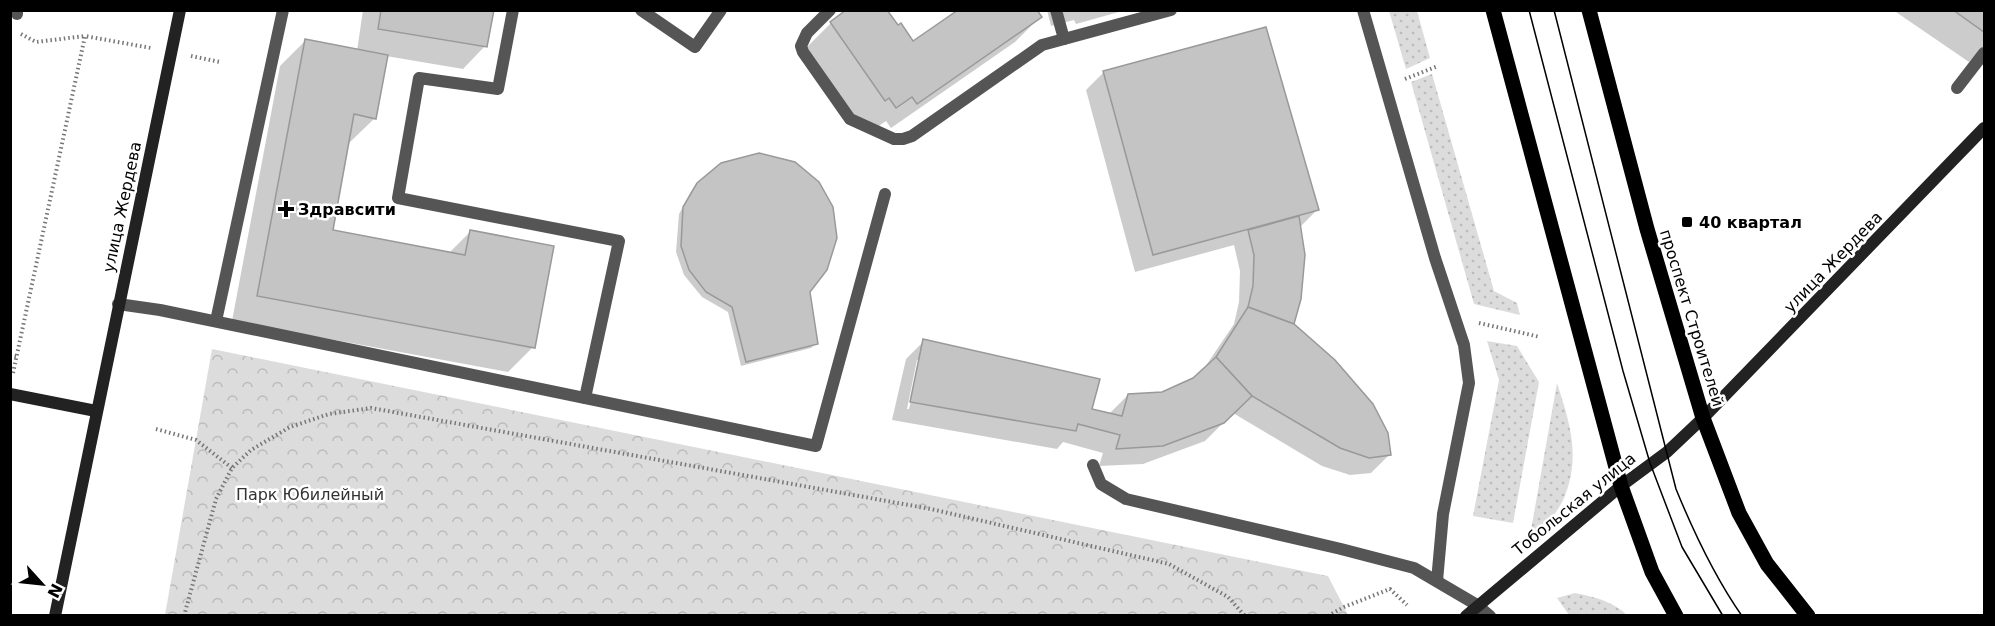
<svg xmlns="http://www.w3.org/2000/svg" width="1995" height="626" viewBox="0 0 1995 626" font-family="'DejaVu Sans',sans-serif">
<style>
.grass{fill:url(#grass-dots)}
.forest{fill:url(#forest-crowns)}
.shadow{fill:#0003;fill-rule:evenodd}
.building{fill:#c4c4c4;stroke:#999;stroke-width:1.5}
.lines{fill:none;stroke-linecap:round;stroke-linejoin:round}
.path{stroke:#777;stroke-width:4;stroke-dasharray:1.5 3;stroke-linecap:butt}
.lane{stroke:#555;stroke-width:12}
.street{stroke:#555;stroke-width:12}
.secondary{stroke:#222;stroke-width:12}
.primary{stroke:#000;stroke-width:15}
.tram{stroke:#000;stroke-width:1.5}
.poi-dot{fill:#000;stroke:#fff;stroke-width:2}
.labels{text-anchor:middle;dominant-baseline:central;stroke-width:5;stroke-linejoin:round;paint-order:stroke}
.street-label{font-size:16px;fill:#000;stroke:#fff}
.poi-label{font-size:16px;font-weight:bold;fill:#000;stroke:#fff;text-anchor:start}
.park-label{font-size:16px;fill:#333;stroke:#fff}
</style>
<defs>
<pattern id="grass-dots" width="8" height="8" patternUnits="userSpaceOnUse" patternTransform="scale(1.5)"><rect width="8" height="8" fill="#dcdcdc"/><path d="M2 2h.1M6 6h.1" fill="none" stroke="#bbb" stroke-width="1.8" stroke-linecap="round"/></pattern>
<pattern id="forest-crowns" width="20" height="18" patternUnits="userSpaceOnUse" patternTransform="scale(1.5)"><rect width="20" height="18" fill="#dcdcdc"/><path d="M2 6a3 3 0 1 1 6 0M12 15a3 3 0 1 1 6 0" fill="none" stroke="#bbb"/></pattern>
</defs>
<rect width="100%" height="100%" fill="#fff"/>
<g class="grass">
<polygon points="1389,11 1417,11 1430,58 1406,69"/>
<polygon points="1432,74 1494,291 1517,303 1520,315 1474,304 1411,82"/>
<polygon points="1487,341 1517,346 1539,382 1513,523 1473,516 1499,380"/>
<path d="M1557 383C1570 423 1581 457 1564 498 1559 510 1548 522 1540 533L1531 530Z"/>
<path d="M1575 593C1595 597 1612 601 1627 615H1569L1557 598Z"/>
</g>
<polygon class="forest" points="212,349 1328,576 1348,615 165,615"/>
<g class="shadow">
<polygon points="363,10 492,10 485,46 463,69 386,56 375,118 349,143 347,143 331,231 449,253 470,232 533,347 508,372 232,321 280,66 305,41 357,51"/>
<polygon points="848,10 913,43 1040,17 1015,42 891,128 886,121 870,132 859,125 806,48 831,23"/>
<polygon points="1047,10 1126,10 1076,24 1074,20 1051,26"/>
<polygon points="1893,10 1984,10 1984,46 1969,62"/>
<path d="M1104 72 1317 210 1299 228 1292 325 1389 455 1371 473 1350 475 1322 466 1233 413 1205 441 1143 464 1099 466 1103 453 1063 442 1057 449 892 420 906 359 924 341 1090 410 1110 413 1128 395 1162 393 1194 379 1201 373 1234 324 1239 302 1240 271 1234 245 1135 272 1086 90ZM917 360H920L909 409H907Z"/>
<polygon points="698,184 816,343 811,348 741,366 728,312 702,297 684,275 676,252 679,214 692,190"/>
</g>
<g class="building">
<polygon points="381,10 494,10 487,47 378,29"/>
<polygon points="846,10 887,10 898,25 901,23 913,41 958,10 1037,10 1042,17 917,104 912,97 896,108 889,98 885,101 830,22"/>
<polygon points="1953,10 1984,10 1984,32"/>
<polygon points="1266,27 1319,210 1153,255 1103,71"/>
<polygon points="305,39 388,55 376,119 354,114 333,230 465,255 470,230 554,246 535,348 257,296"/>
<polygon points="759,153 795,162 819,182 833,207 837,238 827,270 810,292 818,344 746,362 732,307 706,292 689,270 681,246 683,207 697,183 721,163"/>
<polygon points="1299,216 1305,255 1301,299 1294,324 1248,307 1253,286 1254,255 1248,230"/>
<polygon points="1248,307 1294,324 1335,360 1373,404 1388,433 1391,455 1369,458 1340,448 1252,396 1216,357"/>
<polygon points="923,339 1100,379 1092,409 1122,416 1128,394 1162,392 1193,378 1216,357 1252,396 1224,423 1163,446 1116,449 1120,435 1078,424 1076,431 910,402"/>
</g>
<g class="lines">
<g class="path">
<polyline points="21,34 36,42 85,36"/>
<polyline points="191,56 220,62"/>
<polyline points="1405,79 1438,66"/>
<polyline points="1479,323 1540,337"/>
<polyline points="10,356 17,357"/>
<polyline points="13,373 85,36 151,48"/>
<polyline points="156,429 196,440 232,468"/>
<polyline points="184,616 216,499 232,468 251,450 290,427 329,414 371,408 931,509 1169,564 1228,597 1245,616"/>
<polyline points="1328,616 1344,607 1390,589 1407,605"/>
</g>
<g class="lane">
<polyline points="17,10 17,14"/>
<polyline points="513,10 498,89 419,78 398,198 619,241 585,398"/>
<polyline points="641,10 695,47 721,10"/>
<polyline points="830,10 807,33 801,46 803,52 850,119 894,139 903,139 912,136 1042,45 1171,10"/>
<polyline points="1056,10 1064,39"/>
<polyline points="1363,10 1435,258 1464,345 1469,383 1443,514 1437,581"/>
<polyline points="1957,88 1984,53"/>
<polyline points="216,321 283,10"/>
<polyline points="1093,465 1101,484 1126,499 1341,549 1414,568 1477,605 1490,616"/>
</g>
<polyline class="street" points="118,304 160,310 816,446 885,194"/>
<g class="secondary">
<polyline points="10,394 96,411"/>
<polyline points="55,616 180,10"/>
<polyline points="1466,616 1621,486 1667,452 1703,418 1984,128"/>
</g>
<g class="primary">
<polyline points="1493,10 1621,486 1652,572 1676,616"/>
<polyline points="1589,10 1647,229 1703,418 1739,513 1767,564 1808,616"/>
</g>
<g class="tram">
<polyline points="1529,10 1623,371 1650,463 1682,547 1723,616"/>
<path d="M1554 10 1676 489C1694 533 1714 576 1742 616"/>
</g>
</g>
<g class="poi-dot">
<path d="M283 200h6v6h6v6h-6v6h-6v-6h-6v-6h6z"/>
<rect x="1681" y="216" width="12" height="12" rx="3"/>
</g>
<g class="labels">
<g class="street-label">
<text transform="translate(122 207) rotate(-78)">улица Жердева</text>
<text transform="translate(1833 262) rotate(-46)">улица Жердева</text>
<text transform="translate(1692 318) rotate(73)">проспект Строителей</text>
<text transform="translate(1574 504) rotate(-39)">Тобольская улица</text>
</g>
<g class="poi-label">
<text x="298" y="209">Здравсити</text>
<text x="1699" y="222">40 квартал</text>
</g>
<g class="park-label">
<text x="310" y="494">Парк Юбилейный</text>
</g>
</g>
<rect width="1995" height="626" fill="none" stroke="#000000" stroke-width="24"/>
<g transform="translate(42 584) rotate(117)" stroke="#ffffff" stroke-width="4.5" paint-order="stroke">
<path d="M0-4.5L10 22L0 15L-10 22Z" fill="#000000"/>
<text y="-9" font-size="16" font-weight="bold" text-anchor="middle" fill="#000000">N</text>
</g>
</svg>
